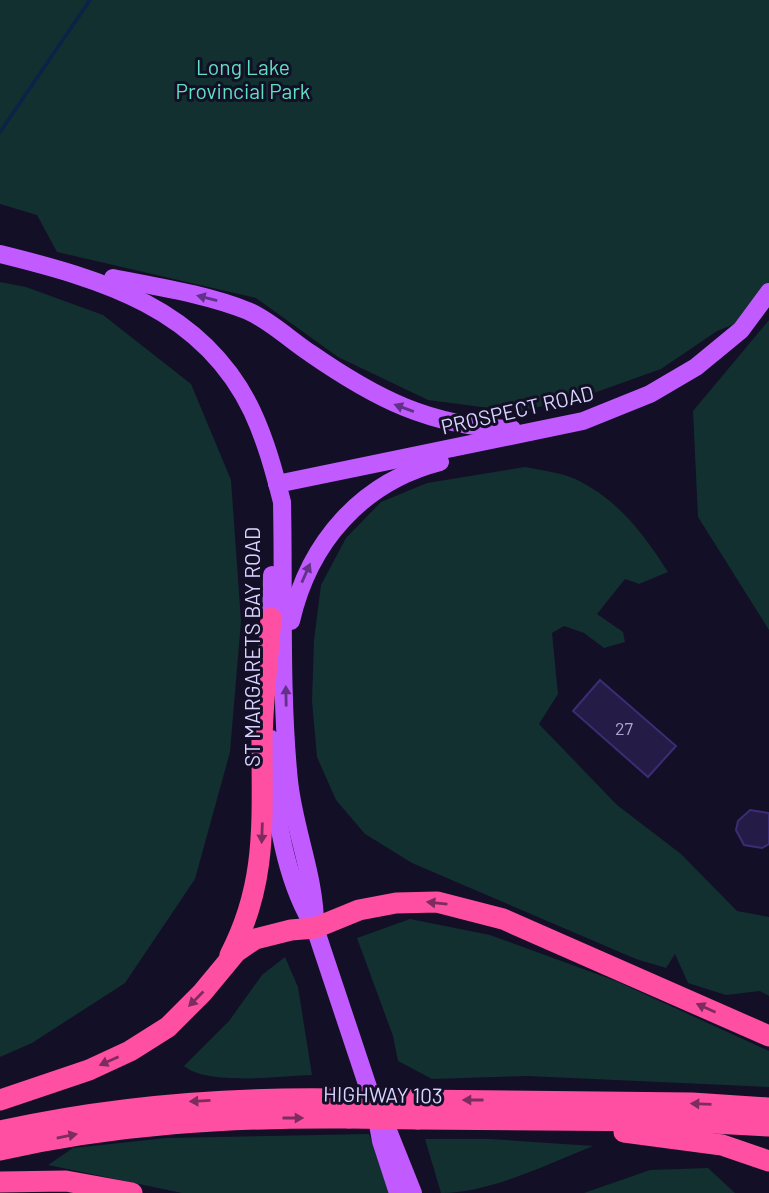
<svg xmlns="http://www.w3.org/2000/svg" width="769" height="1193" viewBox="0 0 769 1193" font-family="Barlow,sans-serif">
<style>
.green{fill:#12302f}
.lines{fill:none;stroke-linecap:round;stroke-linejoin:round}
.stream{stroke:#0c2248;stroke-width:3.5}
.building{fill:#241b47;stroke:#3b2d73;stroke-width:2}
.major{stroke:#c25bff;stroke-width:18}
.highway{stroke:#ff4fa3;stroke-width:21}
.highway-bridge{stroke:#ff4fa3;stroke-width:21}
.oneway{fill:#623188}
.oneway2{fill:#7d2c5e}
.labels{text-anchor:middle;dominant-baseline:central;stroke-width:6;stroke-linejoin:round;paint-order:stroke}
.number-label{font-size:18px;fill:#aca6d1}
.park-label{font-size:21px;fill:#5fe0c0;stroke:#130f26}
.street-label{font-size:21px;fill:#d9d4ff;stroke:#130f26}
</style>
<rect width="100%" height="100%" fill="#130f26"/>
<g class="green">
<polygon points="0,0 769,0 769,288 752,317 717,331 661,369 591,394 519,412 428,400 338,357 256,298 57,252 37,215 0,204"/>
<polygon points="0,282 26,287 103,315 191,384 231,480 241,621 230,752 195,879 125,983 32,1043 0,1057"/>
<polygon points="769,320 769,630 698,517 693,411"/>
<path d="M525 467C540 470 558 472 573 478 617 498 643 533 668 572L639 584 625 579 597 614 623 632 625 642 604 648 584 633 564 626 552 633 558 694 539 724 617 805 681 854 737 911 769 917V996L760 991 726 995 688 983 675 954 666 968 636 959 412 863 365 834 336 800 317 757 312 701 314 640 321 585 346 538 381 502 427 483Z"/>
<polygon points="410,919 490,935 616,981 769,1051 769,1087 527,1076 432,1079 398,1061 393,1036 357,938"/>
<path d="M285 957 298 987 312 1075C282 1076 207 1086 184 1066L229 1021 262 975Z"/>
<polygon points="369,1134 392,1193 182,1193 48,1165 73,1148 166,1138"/>
<path d="M425 1139H490L593 1146C548 1164 490 1193 441 1193Z"/>
<polygon points="708,1168 735,1193 584,1193 650,1170"/>
</g>
<g class="lines">
<polyline class="stream" points="0,132 90,0"/>
</g>
<g class="building">
<polygon points="600,680 676,746 648,777 573,711"/>
<polygon points="750,810 769,813 769,844 762,848 744,845 736,830 738,821"/>
</g>
<g class="lines">
<g class="major">
<path d="M0 254C101 279 203 308 252 411 266 441 274 471 282 502 284 593 280 692 289 781 294 830 316 879 315 928"/>
<path d="M113 278C158 287 205 294 248 311 271 321 290 340 310 353 375 398 430 427 512 429"/>
<polyline points="277,484 583,421 650,394 696,367 741,330 769,292"/>
<path d="M291 621C309 542 362 482 440 462"/>
<polyline points="271,631 272,575"/>
<path d="M271 739C273 800 282 876 315 928L375 1108 381 1141 398 1193"/>
<polyline points="389,1133 413,1193"/>
</g>
<g class="highway">
<path d="M230 955C267 884 262 823 262 746 262 704 268 660 271 618"/>
<polyline points="0,1100 89,1070 130,1051 168,1027 202,993 236,952 255,939 291,930 315,928 359,910 396,903 437,902 503,919 769,1036"/>
<polyline points="411,1100 692,1103 769,1108"/>
<polyline points="418,1119 675,1121 769,1126"/>
<path d="M0 1131C113 1106 226 1097 341 1099"/>
<polyline points="624,1132 722,1145 769,1161"/>
<path d="M0 1150C116 1124 230 1117 349 1118"/>
<polyline points="0,1182 66,1181 132,1193"/>
</g>
<g class="highway-bridge">
<polyline points="341,1099 411,1100"/>
<polyline points="349,1118 418,1119"/>
</g>
</g>
<defs><path id="oneway-solid" d="M-6-.8H1V-3.2L6.5 0L1 3.2V.8H-6Z" transform="scale(1.75)"/></defs>
<g class="oneway">
<use href="#oneway-solid" transform="translate(207 298) rotate(-166)"/>
<use href="#oneway-solid" transform="translate(404 408) rotate(-160)"/>
<use href="#oneway-solid" transform="translate(306 573) rotate(-66)"/>
<use href="#oneway-solid" transform="translate(286 696) rotate(-91)"/>
</g>
<g class="oneway2">
<use href="#oneway-solid" transform="translate(262 833) rotate(92)"/>
<use href="#oneway-solid" transform="translate(437 903) rotate(-174)"/>
<use href="#oneway-solid" transform="translate(196 999) rotate(135)"/>
<use href="#oneway-solid" transform="translate(706 1008) rotate(-156)"/>
<use href="#oneway-solid" transform="translate(109 1061) rotate(156)"/>
<use href="#oneway-solid" transform="translate(473 1100) rotate(-180)"/>
<use href="#oneway-solid" transform="translate(200 1101) rotate(177)"/>
<use href="#oneway-solid" transform="translate(701 1104) rotate(-178)"/>
<use href="#oneway-solid" transform="translate(293 1118)"/>
<use href="#oneway-solid" transform="translate(67 1136) rotate(-11)"/>
</g>
<g class="labels">
<g class="number-label">
<text x="624" y="728">27</text>
</g>
<g class="park-label">
<text x="243" y="66">Long Lake<tspan x="243" dy="24">Provincial Park</tspan></text>
</g>
<g class="street-label">
<text transform="translate(517 409) rotate(-13)">PROSPECT ROAD</text>
<text transform="translate(251 647) rotate(-90)">ST MARGARETS BAY ROAD</text>
<text transform="translate(383 1094) rotate(1)">HIGHWAY 103</text>
</g>
</g>
</svg>
